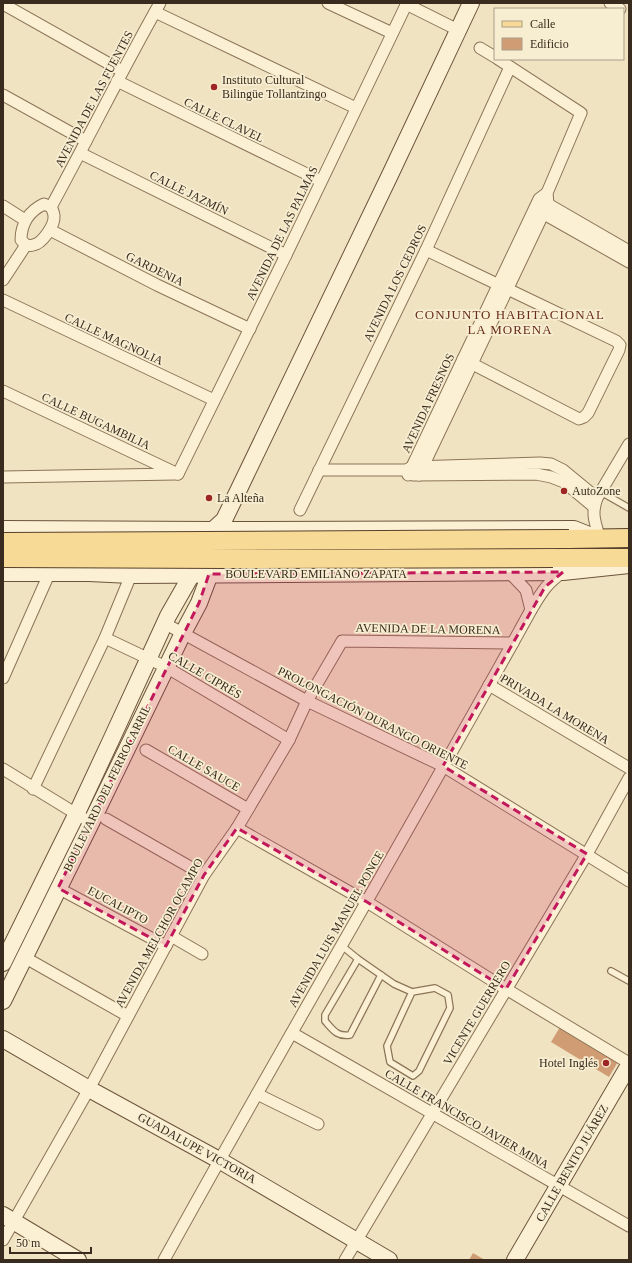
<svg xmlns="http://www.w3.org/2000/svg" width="632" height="1263" viewBox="0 0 632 1263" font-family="Georgia,serif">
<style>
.building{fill:#d09c74}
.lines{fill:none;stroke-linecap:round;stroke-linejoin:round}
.lane-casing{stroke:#8b7457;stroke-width:8}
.street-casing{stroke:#8b7457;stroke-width:13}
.secondary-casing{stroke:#6c543b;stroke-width:18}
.primary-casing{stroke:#58412c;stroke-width:20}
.lane{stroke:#fbf0d4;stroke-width:5.5}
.street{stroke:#fbf0d4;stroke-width:11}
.secondary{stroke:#fbf0d4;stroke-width:16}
.primary{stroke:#f6da96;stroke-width:18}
.primary-bridge-casing{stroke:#58412c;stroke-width:20;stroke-linecap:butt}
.primary-bridge{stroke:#f6da96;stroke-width:18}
.marked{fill:#c2185b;fill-opacity:0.2;stroke:#c2185b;stroke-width:3;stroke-dasharray:8 5;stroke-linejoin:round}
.poi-dot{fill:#9d2524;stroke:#f7edd1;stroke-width:1.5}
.labels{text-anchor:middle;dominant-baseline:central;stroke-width:3.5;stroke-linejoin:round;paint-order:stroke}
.poi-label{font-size:12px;fill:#392b1d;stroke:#f7edd1;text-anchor:start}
.street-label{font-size:12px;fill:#392b1d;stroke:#f7edd1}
.neighbourhood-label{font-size:13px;letter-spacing:1px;fill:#682c1a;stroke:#f7edd1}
</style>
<rect width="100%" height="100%" fill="#f0e3c1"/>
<g class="building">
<polygon points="560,1027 619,1060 609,1077 551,1042"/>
<polygon points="473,1253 485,1260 469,1260"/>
</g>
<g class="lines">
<g class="lane-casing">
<g id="lane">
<polyline points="601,492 629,508"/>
<polyline points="342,946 358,959 394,984 412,992 435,988 448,995 450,1008 419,1071 413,1076 390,1062 387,1046 412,992"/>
<path d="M358 959 325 1015V1021C333 1030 337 1037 350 1035L381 975"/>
<polyline points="611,971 629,981"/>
</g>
</g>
<g class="street-casing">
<g id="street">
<polyline points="328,3 392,33"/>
<polyline points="610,3 620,9"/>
<polyline points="3,4 122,71"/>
<polyline points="406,4 458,30"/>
<polyline points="155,12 356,108"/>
<polyline points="480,48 495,57"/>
<polyline points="117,81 321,181"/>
<polyline points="3,95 86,141"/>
<polyline points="80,153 286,255"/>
<polyline points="541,200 629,251"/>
<path d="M44 204 51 207C52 209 54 213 54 216 55 225 42 244 33 245 31 246 28 245 26 245L21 240C21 224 29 211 44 204Z"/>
<polyline points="3,206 25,220"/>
<path d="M51 207C88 139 122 70 160 3"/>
<polyline points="537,210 629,262"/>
<polyline points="50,230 157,285 250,329"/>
<polyline points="426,250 616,341 620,345 619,350 588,413 584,417 579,419 463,359"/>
<polyline points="3,280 26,245"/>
<polyline points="3,300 214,400"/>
<polyline points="3,391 178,474"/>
<polyline points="319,470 406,470 412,467 540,463 551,464 563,470 597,498"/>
<polyline points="178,474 286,255 407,3"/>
<polyline points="408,475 539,199 547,193"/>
<polyline points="413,475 536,474 551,477 564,482 594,507"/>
<polyline points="419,475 548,204 547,193 581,113 498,59"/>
<polyline points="3,477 176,474"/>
<polyline points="300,510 426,250 510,67"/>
<path d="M600 539C595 522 591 514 597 498L629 444"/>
<polyline points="509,572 526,590 531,610"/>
<polyline points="164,623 307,701 443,766 629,881"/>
<polyline points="105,638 166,667 289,740"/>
<polyline points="3,678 49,574"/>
<polyline points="489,685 629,768"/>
<polyline points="146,750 248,809"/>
<polyline points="3,769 83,818"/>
<polyline points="33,789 105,638 131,575"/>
<polyline points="106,819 204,875"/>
<polyline points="237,828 367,902 506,989 629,1063"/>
<polyline points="58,888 166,946"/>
<polyline points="171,936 202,954"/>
<polyline points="24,957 128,1016"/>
<polyline points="292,1033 629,1226"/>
<polyline points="257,1094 318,1124"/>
<polyline points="3,1240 89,1089 204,875 237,828 289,740 307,701 342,641 513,643"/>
<path d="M164 1260C284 1042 411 828 531 610 542 592 546 584 563 572"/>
<polyline points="345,1260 587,854 629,778"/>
</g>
</g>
<g class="secondary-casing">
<g id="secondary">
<polyline points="3,529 213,530 574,529 594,537"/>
<polyline points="3,573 89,573 131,575 563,572 629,565"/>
<polyline points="3,963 76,815 112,738 168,616 192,574 213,530 224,520 239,489 389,177 471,3"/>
<polyline points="3,1001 91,823 183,633 199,603 227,529"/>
<polyline points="3,1039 89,1089 219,1160 389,1260"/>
<polyline points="3,1215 78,1260"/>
<polyline points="515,1260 629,1065"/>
</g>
</g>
<g class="primary-casing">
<g id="primary">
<polyline points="569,539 629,538"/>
<polyline points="553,558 629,558"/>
</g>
</g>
<use href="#lane" class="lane"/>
<use href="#street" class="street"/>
<use href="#secondary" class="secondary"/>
<use href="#primary" class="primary"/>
<g class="primary-bridge-casing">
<g id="primary-bridge">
<polyline points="3,542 569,539"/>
<polyline points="3,558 225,559 553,558"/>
</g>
</g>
<use href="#primary-bridge" class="primary-bridge"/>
</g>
<path class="marked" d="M563 572 545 587 443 766 587 854 506 989 367 902 237 828 204 875 166 946 58 888 199 603 209 574Z"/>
<g class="poi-dot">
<circle cx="214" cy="87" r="4"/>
<circle cx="564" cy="491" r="4"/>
<circle cx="209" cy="498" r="4"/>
<circle cx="606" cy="1063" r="4"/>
</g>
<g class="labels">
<g class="poi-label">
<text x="222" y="80">Instituto Cultural<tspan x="222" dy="14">Bilingüe Tollantzingo</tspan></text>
<text x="572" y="491">AutoZone</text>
<text x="217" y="498">La Alteña</text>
<text x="598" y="1063" text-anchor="end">Hotel Inglés</text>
</g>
<g class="street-label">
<text transform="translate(94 99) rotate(-62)">AVENIDA DE LAS FUENTES</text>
<text transform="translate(224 120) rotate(26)">CALLE CLAVEL</text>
<text transform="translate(189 193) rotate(26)">CALLE JAZMÍN</text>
<text transform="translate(282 233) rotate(-64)">AVENIDA DE LAS PALMAS</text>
<text transform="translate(155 269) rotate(26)">GARDENIA</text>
<text transform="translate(395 283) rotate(-64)">AVENIDA LOS CEDROS</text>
<text transform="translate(114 339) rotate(25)">CALLE MAGNOLIA</text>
<text transform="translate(428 403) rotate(-65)">AVENIDA FRESNOS</text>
<text transform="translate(96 421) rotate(25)">CALLE BUGAMBILIA</text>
<text x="316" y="574">BOULEVARD EMILIANO ZAPATA</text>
<text transform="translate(428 629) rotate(1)">AVENIDA DE LA MORENA</text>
<text transform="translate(205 675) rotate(30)">CALLE CIPRÉS</text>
<text transform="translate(555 709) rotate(31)">PRIVADA LA MORENA</text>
<text transform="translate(373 718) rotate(27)">PROLONGACIÓN DURANGO ORIENTE</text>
<text transform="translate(204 768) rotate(30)">CALLE SAUCE</text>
<text transform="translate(107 788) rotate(-64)">BOULEVARD DEL FERROCARRIL</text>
<text transform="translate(118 905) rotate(28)">EUCALIPTO</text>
<text transform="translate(336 929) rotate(-60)">AVENIDA LUIS MANUEL PONCE</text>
<text transform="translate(159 933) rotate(-61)">AVENIDA MELCHOR OCAMPO</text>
<text transform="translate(477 1013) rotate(-59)">VICENTE GUERRERO</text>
<text transform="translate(467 1119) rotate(30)">CALLE FRANCISCO JAVIER MINA</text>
<text transform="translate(197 1148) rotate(29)">GUADALUPE VICTORIA</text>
<text transform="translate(572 1163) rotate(-60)">CALLE BENITO JUÁREZ</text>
</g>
<g class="neighbourhood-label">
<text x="510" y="314">CONJUNTO HABITACIONAL<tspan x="510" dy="15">LA MORENA</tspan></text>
</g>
</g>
<rect width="632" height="1263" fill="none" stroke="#392b1d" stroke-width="8"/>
<rect x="494" y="8" width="130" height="52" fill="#f7edd1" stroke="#ab9f89"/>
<rect x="502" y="21" width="20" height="6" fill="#f6da96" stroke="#ab9f89"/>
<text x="530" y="28" font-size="12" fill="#392b1d">Calle</text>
<rect x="502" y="38" width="20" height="12" fill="#d09c74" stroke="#ab9f89"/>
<text x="530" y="48" font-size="12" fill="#392b1d">Edificio</text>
<path d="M10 1247v6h81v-6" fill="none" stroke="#392b1d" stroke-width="2"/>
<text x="16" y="1247" font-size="12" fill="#392b1d" stroke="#f7edd1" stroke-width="3" paint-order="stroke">50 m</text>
</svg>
